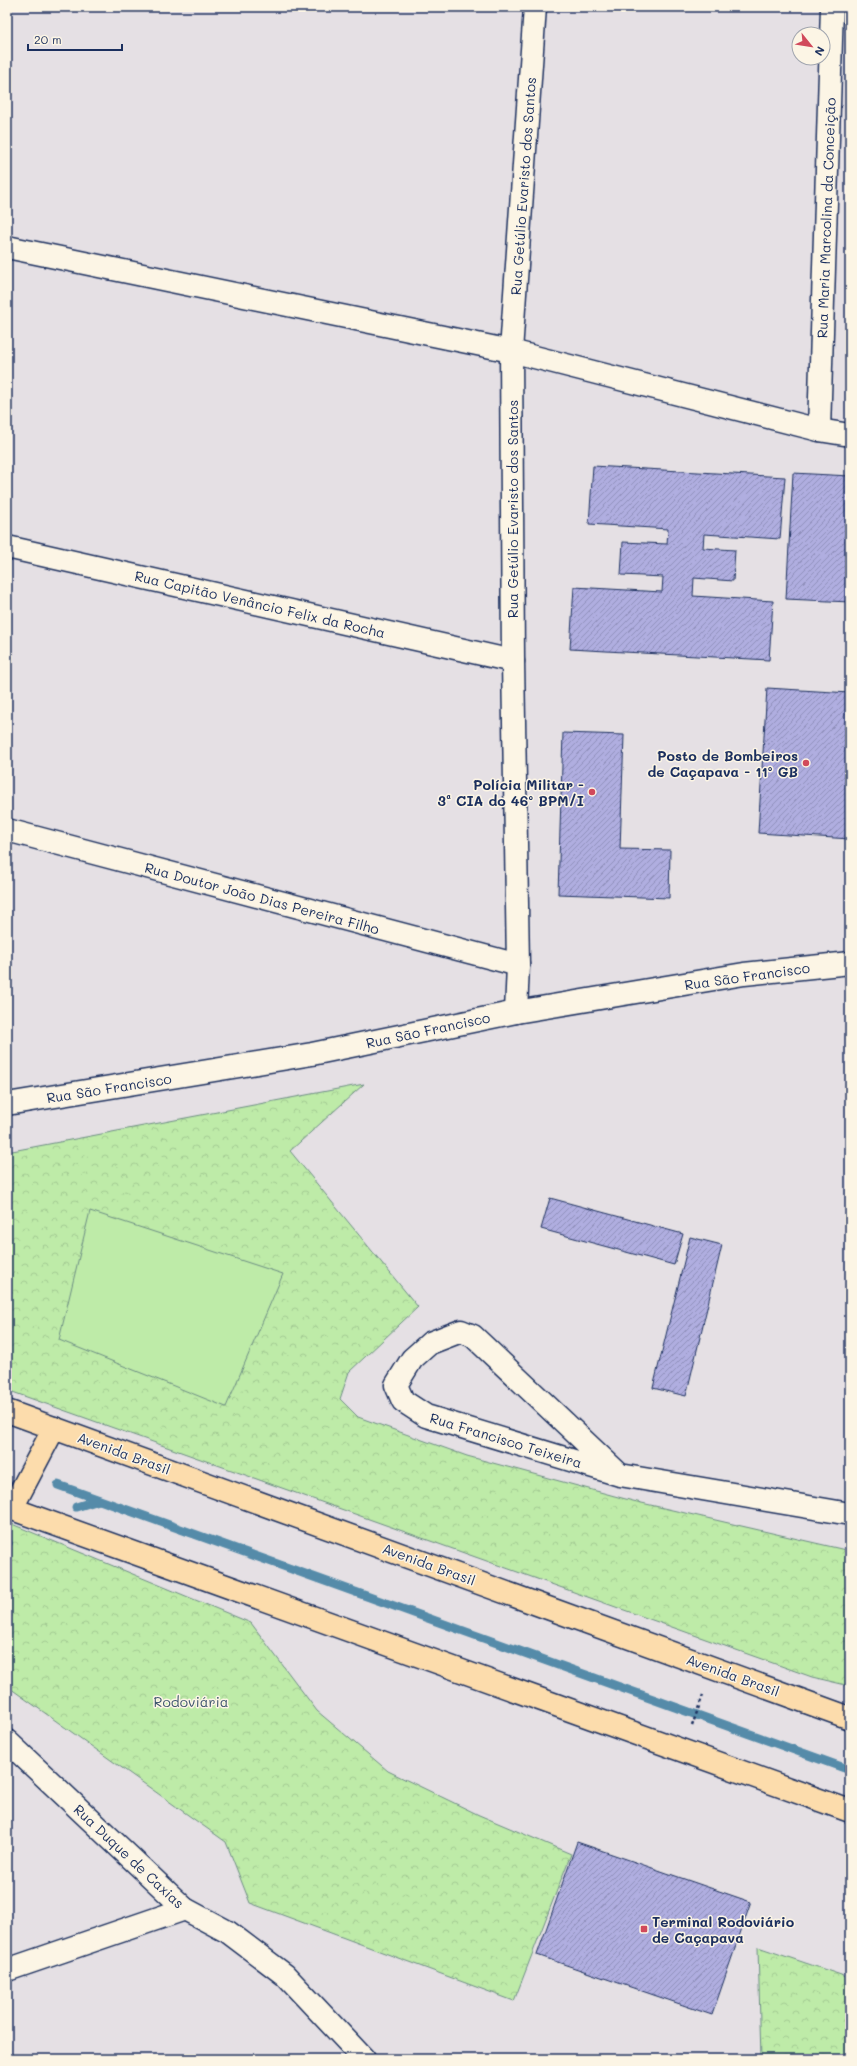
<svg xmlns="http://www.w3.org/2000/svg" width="857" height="2066" viewBox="0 0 857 2066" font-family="Mali,sans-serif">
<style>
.forest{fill:url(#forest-crowns);stroke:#6c8d83}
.garden{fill:#beeba8;stroke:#6c8d83}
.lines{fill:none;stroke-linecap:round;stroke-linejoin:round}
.stream{stroke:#558ba9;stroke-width:9}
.building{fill:url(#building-hatch);stroke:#1b2f5e}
.minor-casing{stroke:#1b2f5e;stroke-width:25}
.major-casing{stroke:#1b2f5e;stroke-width:25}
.path{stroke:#1b2f5e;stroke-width:2.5;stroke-dasharray:3 3;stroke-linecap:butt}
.minor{stroke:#fcf5e5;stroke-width:22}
.major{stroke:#fcdcac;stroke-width:22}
.poi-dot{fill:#d1495b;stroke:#fcf5e5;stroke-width:1.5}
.labels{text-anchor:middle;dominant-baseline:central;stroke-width:3;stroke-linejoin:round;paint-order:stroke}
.street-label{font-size:14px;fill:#1b2f5e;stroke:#fcf5e5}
.poi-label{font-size:14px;font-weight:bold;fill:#1b2f5e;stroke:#fcf5e5;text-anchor:end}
.park-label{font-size:14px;fill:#3c556d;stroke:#fcf5e5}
</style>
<defs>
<pattern id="forest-crowns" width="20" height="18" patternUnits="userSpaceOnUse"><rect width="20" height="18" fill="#beeba8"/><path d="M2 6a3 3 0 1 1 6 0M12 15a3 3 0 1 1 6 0" fill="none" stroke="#a3ca93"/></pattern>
<pattern id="building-hatch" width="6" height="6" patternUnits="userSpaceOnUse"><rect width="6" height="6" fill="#b0aee0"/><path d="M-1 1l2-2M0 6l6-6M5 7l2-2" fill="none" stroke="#8e8eb9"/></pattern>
</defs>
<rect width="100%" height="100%" fill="#e5e0e4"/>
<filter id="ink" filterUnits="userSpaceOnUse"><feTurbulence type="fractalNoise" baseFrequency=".025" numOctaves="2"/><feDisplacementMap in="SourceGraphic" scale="8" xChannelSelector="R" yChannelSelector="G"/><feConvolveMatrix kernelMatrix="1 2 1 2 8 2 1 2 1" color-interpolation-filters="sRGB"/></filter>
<g filter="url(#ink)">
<g class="forest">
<polygon points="364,1084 290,1151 418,1307 349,1372 340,1399 358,1417 467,1456 633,1501 850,1551 850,1686 812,1677 7,1390 7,1152"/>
<polygon points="7,1522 251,1623 317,1711 388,1771 479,1815 571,1854 514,2001 250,1903 226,1842 7,1686"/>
<polygon points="758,1947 850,1978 850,2059 761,2059"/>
</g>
<polygon class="garden" points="90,1211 283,1274 226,1407 59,1340"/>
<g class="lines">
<g class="stream">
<polyline points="58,1485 850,1770"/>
<polyline points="76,1507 99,1500"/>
<polyline points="7,1544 8,1543"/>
</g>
</g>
<g class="building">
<polygon points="593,466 785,477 780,539 704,534 703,548 735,550 733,581 694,578 693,596 773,601 769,660 570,649 574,587 662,592 663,577 621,575 623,542 667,544 668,529 589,524"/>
<polygon points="793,473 850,476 850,602 786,599"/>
<polygon points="767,688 850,693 850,839 758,833"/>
<polygon points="563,733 624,735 620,849 670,850 669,898 558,894"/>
<polygon points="550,1198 683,1234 674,1265 541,1229"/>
<polygon points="690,1237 722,1245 686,1396 653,1388"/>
<polygon points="577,1842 751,1902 712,2015 537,1955"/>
</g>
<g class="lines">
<g class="minor-casing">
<g id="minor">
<polyline points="7,247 511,351 819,430 850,435"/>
<polyline points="819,430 832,7"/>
<polyline points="7,547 513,661"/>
<polyline points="7,830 518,965"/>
<polyline points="516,1012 518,965 513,661 511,351 535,7"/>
<polyline points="7,1104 312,1054 516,1012 744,974 850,963"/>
<polyline points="620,1475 473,1336 461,1331 430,1343 412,1359 396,1385 403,1401 426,1416 620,1475 850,1514"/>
<polyline points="7,1741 185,1909 228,1932 285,1975 364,2059"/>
<polyline points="7,1970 185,1909"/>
</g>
</g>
<g class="major-casing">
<g id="major">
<polyline points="7,1411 850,1718"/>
<polyline points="7,1507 850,1811"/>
<polyline points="12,1508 54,1428"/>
</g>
</g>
<polyline class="path" points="692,1726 703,1695"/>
<use href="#minor" class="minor"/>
<use href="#major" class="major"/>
</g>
</g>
<g class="poi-dot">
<circle cx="806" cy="763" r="4"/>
<circle cx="592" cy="792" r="4"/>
<rect x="640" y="1925" width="8" height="8" rx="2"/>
</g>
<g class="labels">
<g class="street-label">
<text transform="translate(523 186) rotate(-86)">Rua Getúlio Evaristo dos Santos</text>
<text transform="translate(826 218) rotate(-88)">Rua Maria Marcolina da Conceição</text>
<text transform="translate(512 509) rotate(-90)">Rua Getúlio Evaristo dos Santos</text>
<text transform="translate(260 604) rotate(13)">Rua Capitão Venâncio Felix da Rocha</text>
<text transform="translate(262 898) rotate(15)">Rua Doutor João Dias Pereira Filho</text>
<text transform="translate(747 976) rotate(-8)">Rua São Francisco</text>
<text transform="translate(428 1030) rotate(-12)">Rua São Francisco</text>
<text transform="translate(109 1088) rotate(-9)">Rua São Francisco</text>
<text transform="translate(506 1440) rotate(17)">Rua Francisco Teixeira</text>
<text transform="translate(124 1453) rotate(20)">Avenida Brasil</text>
<text transform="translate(429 1564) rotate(20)">Avenida Brasil</text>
<text transform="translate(733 1675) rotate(20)">Avenida Brasil</text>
<text transform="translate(129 1856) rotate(43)">Rua Duque de Caxias</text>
</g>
<g class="poi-label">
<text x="798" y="755">Posto de Bombeiros<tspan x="798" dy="16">de Caçapava - 11º GB</tspan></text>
<text x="584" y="784">Polícia Militar -<tspan x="584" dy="16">3ª CIA do 46º BPM/I</tspan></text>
<text x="652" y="1921" text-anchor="start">Terminal Rodoviário<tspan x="652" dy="16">de Caçapava</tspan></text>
</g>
<g class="park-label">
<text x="191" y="1701">Rodoviária</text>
</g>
</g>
<rect width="857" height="2066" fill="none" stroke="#fcf5e5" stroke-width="24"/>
<rect x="12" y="12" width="833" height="2042" fill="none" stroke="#1b2f5e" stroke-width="1.5" filter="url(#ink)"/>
<g transform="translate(811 46) rotate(120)"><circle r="19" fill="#fcf5e5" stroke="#a2a6af"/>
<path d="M0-3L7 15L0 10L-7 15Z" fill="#d1495b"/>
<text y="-6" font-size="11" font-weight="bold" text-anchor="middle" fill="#1b2f5e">N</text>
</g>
<path d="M28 44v6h94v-6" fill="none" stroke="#1b2f5e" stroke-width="2"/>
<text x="34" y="44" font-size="12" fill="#1b2f5e" stroke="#fcf5e5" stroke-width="3" paint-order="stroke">20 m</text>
</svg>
